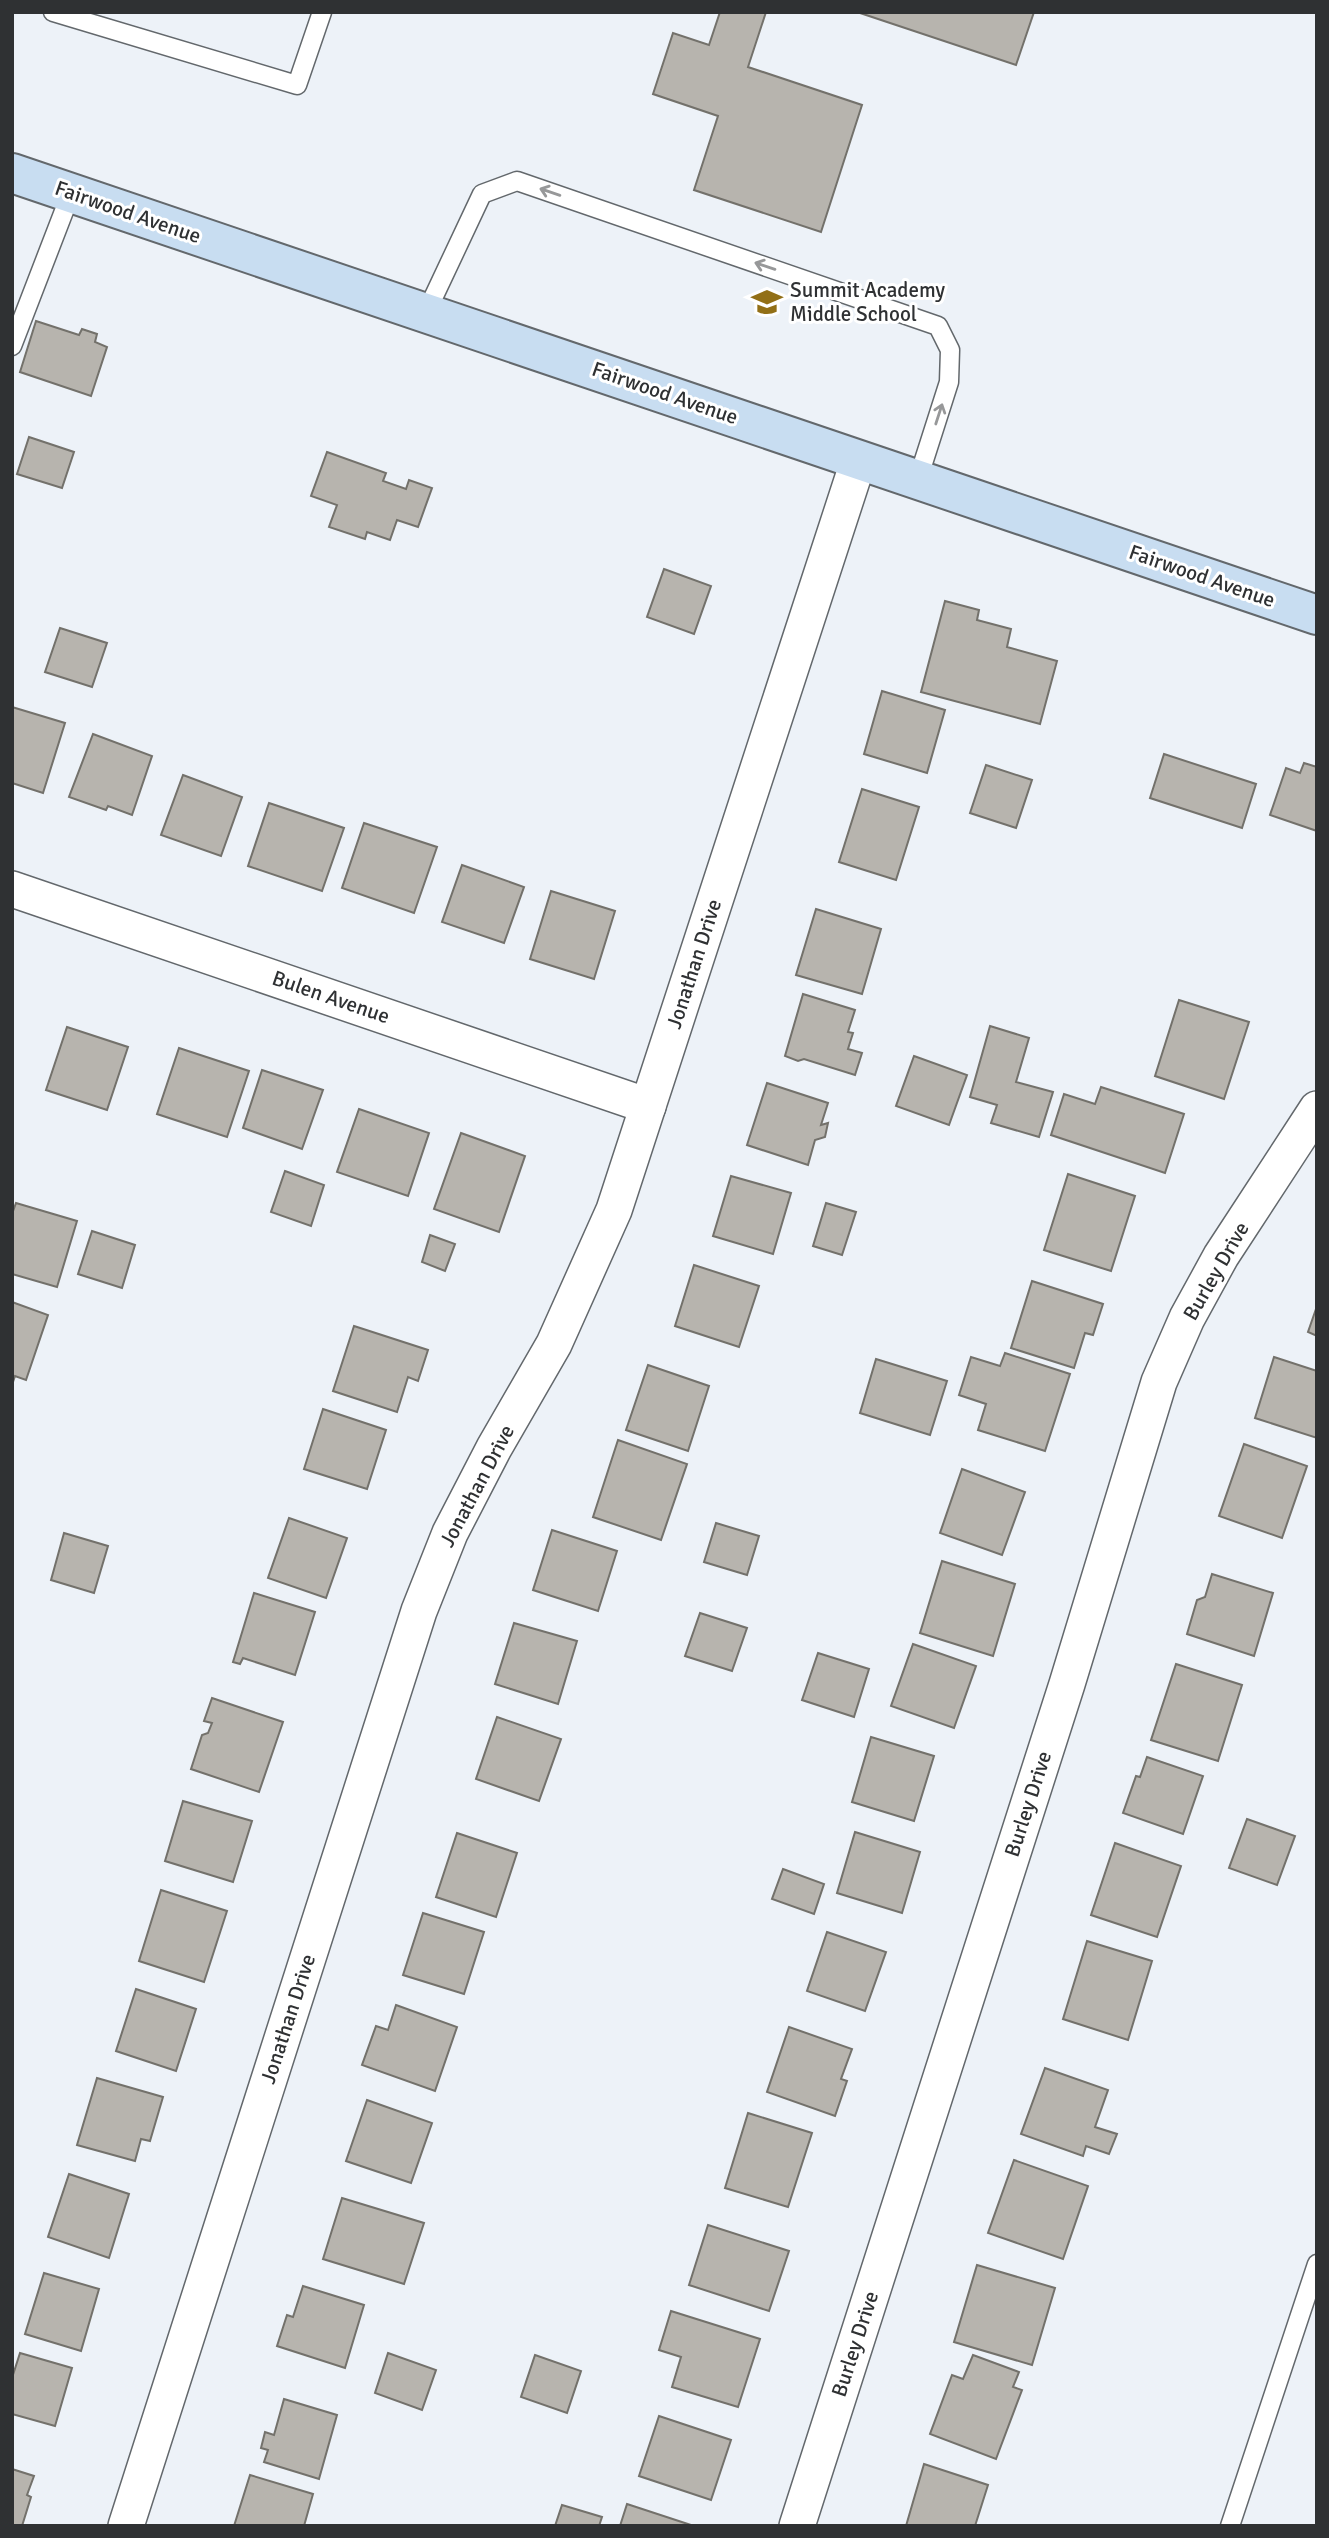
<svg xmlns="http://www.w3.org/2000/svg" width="1329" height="2538" viewBox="0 0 1329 2538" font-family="Signika,sans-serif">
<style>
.building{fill:#b7b4ae;stroke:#73716b;stroke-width:2}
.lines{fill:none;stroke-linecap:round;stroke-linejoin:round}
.lane-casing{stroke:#63686c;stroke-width:21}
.street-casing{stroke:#63686c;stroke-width:38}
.secondary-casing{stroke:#63686c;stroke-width:42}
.lane{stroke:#fff;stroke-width:18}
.street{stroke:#fff;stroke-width:35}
.secondary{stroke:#c8ddf1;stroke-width:38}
.oneway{stroke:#979899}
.labels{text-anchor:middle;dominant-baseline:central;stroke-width:6;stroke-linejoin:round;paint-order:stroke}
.street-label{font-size:21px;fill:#2f3133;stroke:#fff}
.poi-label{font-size:21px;fill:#2f3133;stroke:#fff;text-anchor:start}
</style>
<rect width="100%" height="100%" fill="#edf2f8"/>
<g class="building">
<polygon points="720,12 766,12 748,67 862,105 821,232 694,190 718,116 653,94 673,33 709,45"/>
<polygon points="857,12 1034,12 1016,65"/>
<polygon points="36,321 79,335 82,329 97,334 95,342 107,347 91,396 20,372"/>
<polygon points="29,437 74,452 62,488 17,474"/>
<polygon points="327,452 386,473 383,481 406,489 409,480 432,488 418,527 397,520 390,540 367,532 365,539 329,527 337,505 311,496"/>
<polygon points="664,569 711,586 694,634 647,617"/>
<polygon points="945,601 979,610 977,620 1011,629 1007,647 1057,661 1040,724 921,692"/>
<polygon points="60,628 107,643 92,687 45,672"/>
<polygon points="882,691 945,710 927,773 864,754"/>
<polygon points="12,707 65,723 43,793 12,783"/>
<polygon points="93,734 152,756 132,815 108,806 106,810 69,797"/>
<polygon points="1164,754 1256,784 1242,828 1150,798"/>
<polygon points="1304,763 1317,767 1317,831 1270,815 1286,768 1300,773"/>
<polygon points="986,765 1032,780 1016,828 970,813"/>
<polygon points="183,775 242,797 221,856 161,835"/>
<polygon points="862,789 919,807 896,880 839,862"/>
<polygon points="269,803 344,828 322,891 248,866"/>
<polygon points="364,823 437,847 414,913 342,888"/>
<polygon points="462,865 524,887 504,943 442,922"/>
<polygon points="551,891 615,911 594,979 530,959"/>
<polygon points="816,909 881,929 862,994 796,975"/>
<polygon points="803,994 855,1010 848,1032 853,1033 848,1049 862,1053 855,1075 804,1059 798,1061 785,1056"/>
<polygon points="1179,1000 1249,1022 1224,1099 1155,1076"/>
<polygon points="990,1026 1029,1038 1016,1082 1053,1092 1039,1137 991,1123 997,1105 970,1097"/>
<polygon points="67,1027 128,1047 107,1110 46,1090"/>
<polygon points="179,1048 249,1071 227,1137 157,1114"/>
<polygon points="914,1056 967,1075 949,1125 896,1106"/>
<polygon points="262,1070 323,1090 302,1149 243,1128"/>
<polygon points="767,1083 828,1103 821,1125 828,1123 825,1137 815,1140 808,1165 747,1145"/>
<polygon points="1101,1087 1184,1114 1165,1173 1051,1135 1064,1094 1095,1104"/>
<polygon points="359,1109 429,1133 408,1196 337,1172"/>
<polygon points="461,1133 525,1156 499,1232 434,1209"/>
<polygon points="285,1171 324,1185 311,1226 271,1212"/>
<polygon points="1068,1174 1135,1196 1111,1271 1044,1250"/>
<polygon points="731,1176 791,1193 773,1254 713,1236"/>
<polygon points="16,1203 77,1221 57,1287 12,1274 12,1214"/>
<polygon points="826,1203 856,1212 842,1255 813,1246"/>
<polygon points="92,1231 135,1245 122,1288 78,1274"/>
<polygon points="430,1235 455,1244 445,1271 422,1262"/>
<polygon points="694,1265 759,1286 739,1347 675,1326"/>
<polygon points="1032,1281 1103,1304 1093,1335 1085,1333 1074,1368 1011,1348"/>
<polygon points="12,1302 48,1315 26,1380 15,1376 12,1385"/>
<polygon points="1317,1306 1317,1336 1308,1332"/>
<polygon points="354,1326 428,1350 418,1381 408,1377 397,1412 333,1391"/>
<polygon points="1005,1353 1070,1374 1045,1451 978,1430 986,1404 959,1395 971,1357 1000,1366"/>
<polygon points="1274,1357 1317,1371 1317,1438 1255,1418"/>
<polygon points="876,1359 947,1381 930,1435 860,1413"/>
<polygon points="648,1365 709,1386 688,1451 626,1430"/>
<polygon points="323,1409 386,1430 367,1489 304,1469"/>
<polygon points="618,1440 687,1464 661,1540 593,1517"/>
<polygon points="1244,1444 1307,1466 1282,1538 1219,1516"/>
<polygon points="962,1469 1025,1492 1002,1555 940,1533"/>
<polygon points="289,1518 347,1538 326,1598 268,1578"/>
<polygon points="716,1523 759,1536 747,1575 704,1562"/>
<polygon points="552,1530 617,1551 598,1611 533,1590"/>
<polygon points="64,1533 108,1546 94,1593 51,1580"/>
<polygon points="942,1561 1015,1584 993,1656 920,1633"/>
<polygon points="1212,1574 1273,1593 1254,1656 1187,1634 1197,1600 1205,1597"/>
<polygon points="254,1593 315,1612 295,1675 243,1658 240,1664 233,1662"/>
<polygon points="700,1613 747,1628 732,1671 685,1656"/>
<polygon points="514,1623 577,1641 558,1704 495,1684"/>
<polygon points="913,1644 976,1666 954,1728 891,1706"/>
<polygon points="818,1653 869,1669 854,1717 802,1700"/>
<polygon points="1176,1664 1242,1685 1218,1761 1151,1740"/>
<polygon points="212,1698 283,1722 259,1792 191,1769 202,1735 208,1733 212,1723 204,1721"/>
<polygon points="497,1717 561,1739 539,1801 476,1779"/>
<polygon points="871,1737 934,1756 914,1821 852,1802"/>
<polygon points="1147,1757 1203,1776 1183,1834 1123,1813 1136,1776 1140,1777"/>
<polygon points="183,1801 252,1821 233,1882 165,1861"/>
<polygon points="1247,1819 1295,1836 1277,1885 1229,1868"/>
<polygon points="855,1832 920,1852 902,1913 837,1893"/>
<polygon points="457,1833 517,1853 496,1917 436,1897"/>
<polygon points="1115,1843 1181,1866 1157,1937 1091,1915"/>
<polygon points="783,1869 824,1884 814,1914 772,1899"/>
<polygon points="161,1890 227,1911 204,1982 139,1961"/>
<polygon points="423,1913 484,1932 464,1994 403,1975"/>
<polygon points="827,1932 886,1952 865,2011 807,1991"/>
<polygon points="1087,1941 1152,1961 1128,2040 1063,2019"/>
<polygon points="136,1989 196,2009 176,2071 116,2051"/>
<polygon points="396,2005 457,2027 435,2091 362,2065 376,2026 388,2030"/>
<polygon points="789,2027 852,2049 841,2079 847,2081 835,2116 767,2092"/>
<polygon points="1045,2068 1108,2090 1095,2127 1117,2134 1109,2154 1086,2146 1083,2156 1021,2134"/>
<polygon points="97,2078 163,2097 150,2141 141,2139 135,2161 77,2145"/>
<polygon points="367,2100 432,2123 411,2183 346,2161"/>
<polygon points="748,2113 812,2133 788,2207 725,2188"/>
<polygon points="1014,2160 1088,2186 1063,2259 988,2233"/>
<polygon points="69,2174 129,2194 109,2258 48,2237"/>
<polygon points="342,2198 424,2223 404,2284 323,2259"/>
<polygon points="708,2225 789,2251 769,2311 689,2285"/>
<polygon points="977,2265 1055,2288 1032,2365 954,2342"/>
<polygon points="44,2273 99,2289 81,2351 25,2334"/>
<polygon points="303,2286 364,2305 345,2368 277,2346 287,2315 293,2317"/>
<polygon points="671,2311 760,2339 738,2407 672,2387 681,2357 659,2350"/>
<polygon points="20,2353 72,2368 55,2426 12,2414 12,2378"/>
<polygon points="388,2353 436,2370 422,2410 375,2393"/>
<polygon points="535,2355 581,2371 567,2413 521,2397"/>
<polygon points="973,2355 1019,2372 1013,2387 1022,2390 996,2459 930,2434 952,2375 963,2379"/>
<polygon points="284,2399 337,2415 319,2479 264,2462 268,2450 261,2448 265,2432 274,2435"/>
<polygon points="659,2416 731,2440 711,2500 639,2476"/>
<polygon points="924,2464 988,2485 975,2526 906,2526"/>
<polygon points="12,2469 34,2476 27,2495 31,2497 22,2526 12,2526"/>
<polygon points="250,2475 313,2494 304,2526 234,2526"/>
<polygon points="627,2504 694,2526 620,2526"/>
<polygon points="562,2505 602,2517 599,2526 555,2526"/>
</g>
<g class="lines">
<g class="lane-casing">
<g id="lane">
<polyline points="53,12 297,85 322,12"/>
<polyline points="426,313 482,194 517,181 938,326 950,350 949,382 918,479"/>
<polyline points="12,346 71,193"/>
<polyline points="1230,2526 1317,2264"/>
</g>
</g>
<g class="street-casing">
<g id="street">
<polyline points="12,889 648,1106"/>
<polyline points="126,2526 419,1611 450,1533 494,1448 554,1344 614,1210 859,459"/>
<polyline points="797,2526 1067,1684 1159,1382 1187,1318 1221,1256 1317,1109"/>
</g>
</g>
<g class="secondary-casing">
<polyline id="secondary" points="12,173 1317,615"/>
</g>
<use href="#lane" class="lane"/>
<use href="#street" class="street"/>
<use href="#secondary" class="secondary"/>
</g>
<defs><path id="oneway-shaft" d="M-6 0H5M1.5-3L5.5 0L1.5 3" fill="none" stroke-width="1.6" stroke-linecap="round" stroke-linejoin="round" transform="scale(1.75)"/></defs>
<g class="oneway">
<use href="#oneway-shaft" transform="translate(550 192) rotate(-161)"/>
<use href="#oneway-shaft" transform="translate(765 266) rotate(-161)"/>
<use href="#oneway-shaft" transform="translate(939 414) rotate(-72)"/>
</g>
<defs>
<g id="school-bare" transform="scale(2.415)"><path d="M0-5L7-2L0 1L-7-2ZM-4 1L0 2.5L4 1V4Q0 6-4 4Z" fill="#926f16" stroke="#fff" stroke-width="2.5" paint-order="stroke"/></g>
</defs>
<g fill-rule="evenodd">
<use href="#school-bare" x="767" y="302"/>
</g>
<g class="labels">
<g class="street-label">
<text transform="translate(128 212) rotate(19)">Fairwood Avenue</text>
<text transform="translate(665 393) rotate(19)">Fairwood Avenue</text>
<text transform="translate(1202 576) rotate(19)">Fairwood Avenue</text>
<text transform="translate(694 964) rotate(-72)">Jonathan Drive</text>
<text transform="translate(331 997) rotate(19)">Bulen Avenue</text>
<text transform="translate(1216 1271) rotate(-60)">Burley Drive</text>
<text transform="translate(477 1486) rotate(-62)">Jonathan Drive</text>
<text transform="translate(1028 1804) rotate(-72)">Burley Drive</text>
<text transform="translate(288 2019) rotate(-72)">Jonathan Drive</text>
<text transform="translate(855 2344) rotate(-72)">Burley Drive</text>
</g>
<g class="poi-label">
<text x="790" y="290">Summit Academy<tspan x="790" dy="24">Middle School</tspan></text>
</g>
</g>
<rect width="1329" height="2538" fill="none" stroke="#2f3133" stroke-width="28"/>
</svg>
